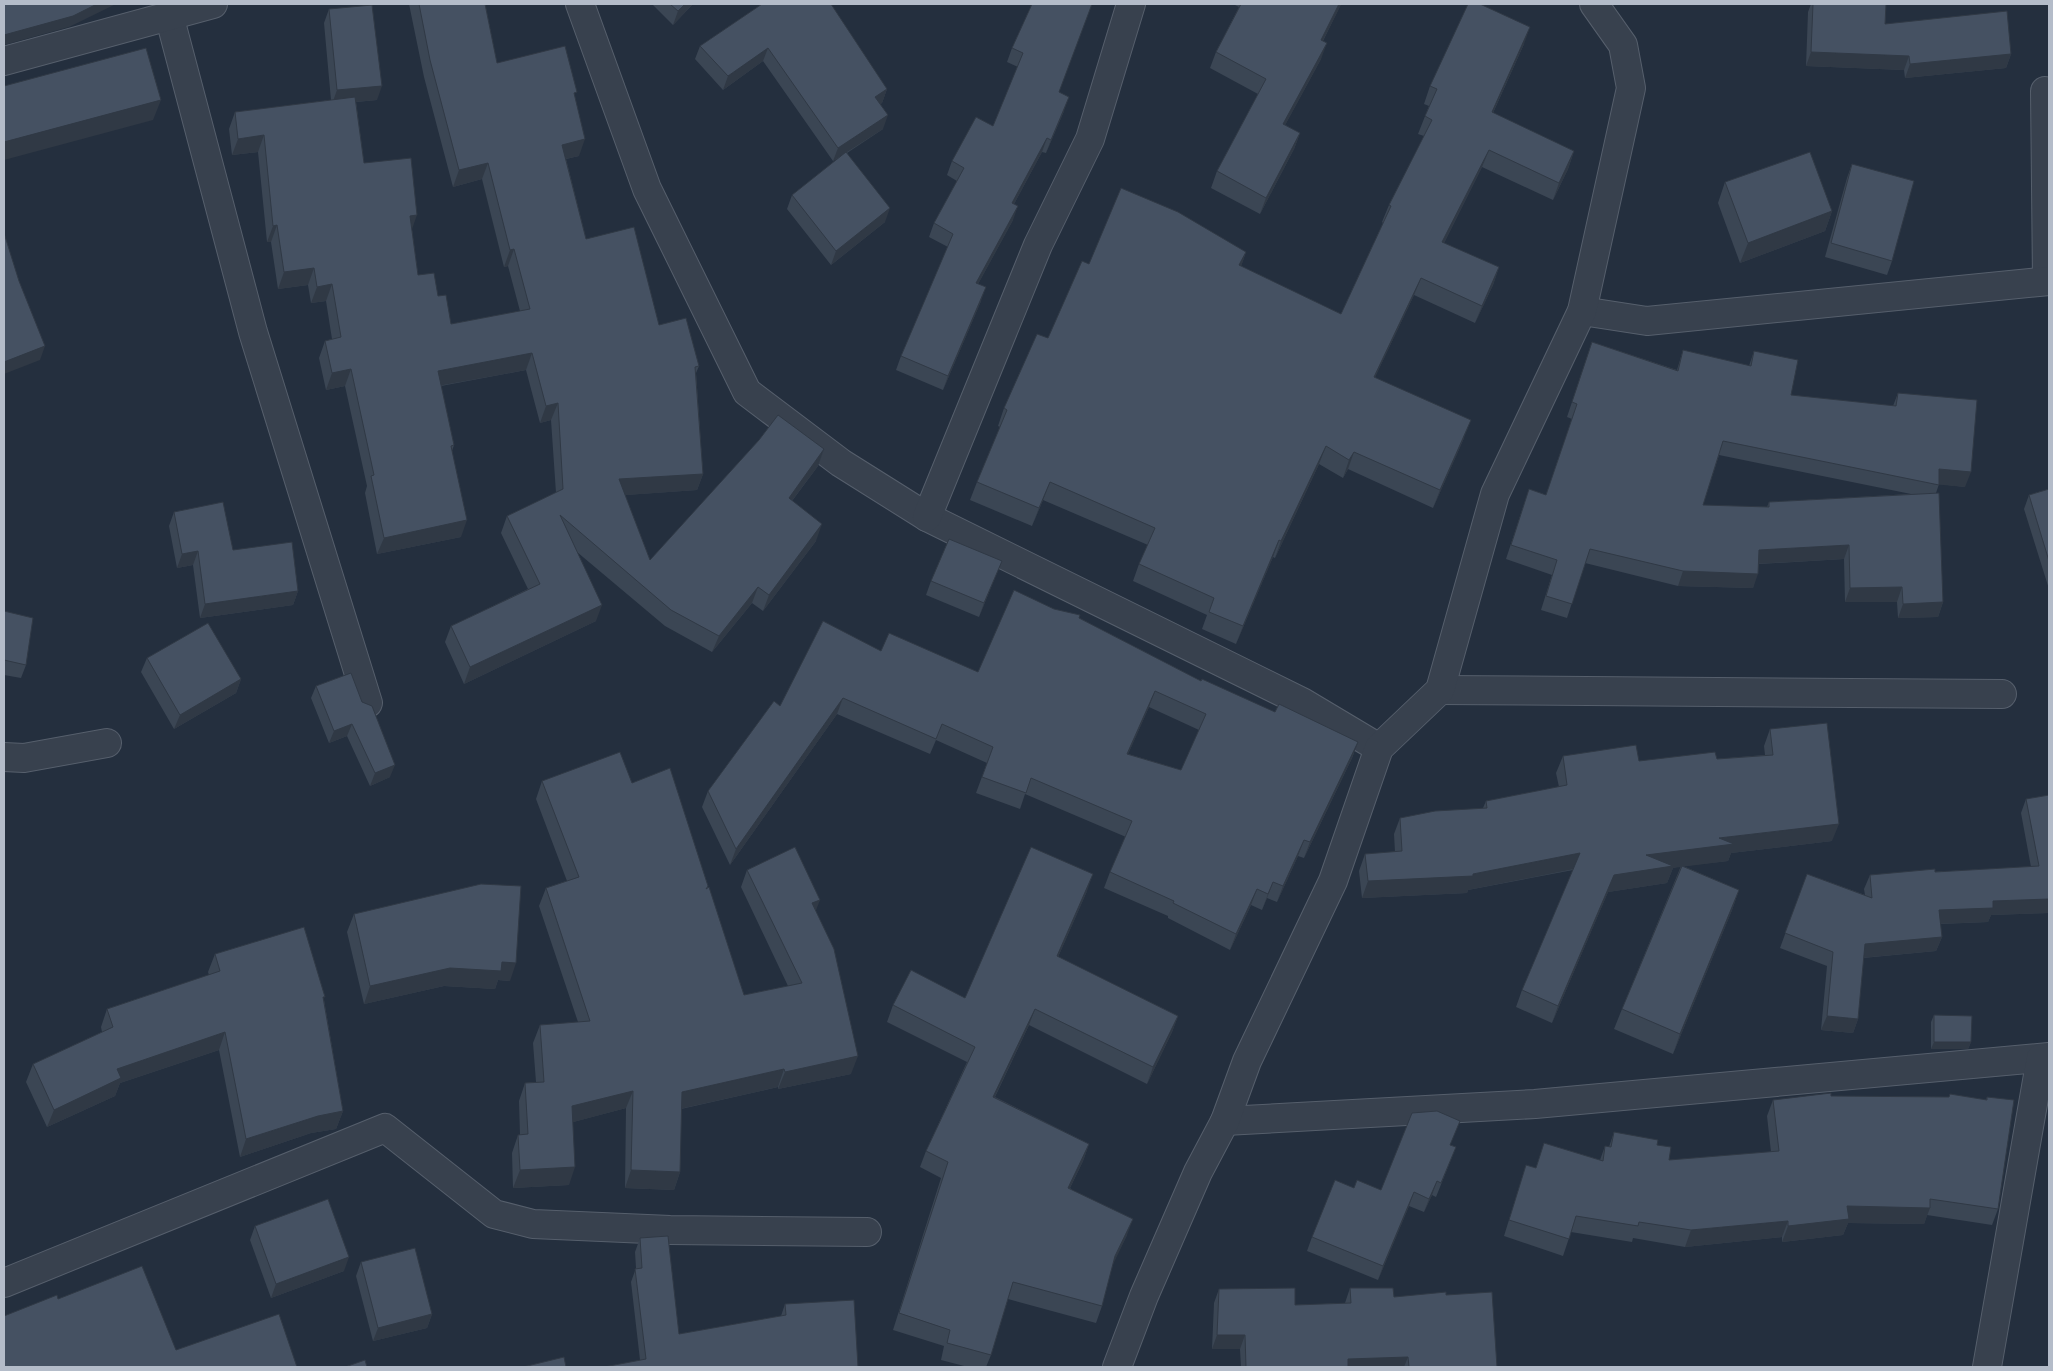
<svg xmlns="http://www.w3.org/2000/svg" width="2053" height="1371" viewBox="0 0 2053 1371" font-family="Rubik,sans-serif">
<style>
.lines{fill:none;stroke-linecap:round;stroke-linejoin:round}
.minor-casing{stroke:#565f6c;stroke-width:30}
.minor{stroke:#38414e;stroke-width:28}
.wall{fill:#3b4654;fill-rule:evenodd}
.shaded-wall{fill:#303945}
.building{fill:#455162;stroke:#303945;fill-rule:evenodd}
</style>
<rect width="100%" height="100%" fill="#242f3e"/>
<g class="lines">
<g class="minor-casing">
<g id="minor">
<polyline points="580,4 647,189 747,392 841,463 927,517 1302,702 1379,748"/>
<polyline points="169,15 253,332 368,703"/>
<polyline points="4,61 213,4"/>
<polyline points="2045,91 2047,281"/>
<polyline points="1582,311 1647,321 2049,281"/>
<polyline points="927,517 1038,245 1090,139 1131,4"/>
<polyline points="1440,690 2002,694"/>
<polyline points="4,757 24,758 107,743"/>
<polyline points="1225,1121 1535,1104 2049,1057"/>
<polyline points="4,1283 385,1128 494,1214 533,1224 670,1230 867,1232"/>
<polyline points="1117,1367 1144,1296 1198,1172 1225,1121 1247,1061 1333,881 1379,748 1440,690 1495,494 1582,311 1631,88 1623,45 1594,4"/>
<polyline points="1987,1367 2041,1058"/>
</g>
</g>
<use href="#minor" class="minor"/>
</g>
<g class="wall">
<polygon points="409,4 485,4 497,63 575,98 579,156 566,159 586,239 659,325 699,366 696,373 703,474 697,490 625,495 650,560 824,449 818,466 792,501 816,541 763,611 752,603 712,652 665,626 577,552 596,621 464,684 445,642 451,626 528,589 501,533 507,516 556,493 551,420 540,423 526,370 441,386 454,445 452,451 461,537 377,554 365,493 367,486 345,386 326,390 319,358 325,341 332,339 326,301 311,303 308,285 278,289 271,242 267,242 258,152 232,155 229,129 235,112 331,100 324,23 329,9 377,100 356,102 364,163 412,230 418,275 438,296 451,324 520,311 508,266 504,267 482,179 453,187 424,77"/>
<polygon points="652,4 693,4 673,25"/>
<polygon points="762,4 887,89 882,103 880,104 883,129 847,153 885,222 831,265 787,209 792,195 844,155 833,161 763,61 723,90 695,59 700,46"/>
<polygon points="1032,4 1059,92 1064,111 1046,153 1042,152 1014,204 1013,220 978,284 981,301 943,390 896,370 901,356 948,247 929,237 934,223 957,181 947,175 952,161 993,126 1018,67 1007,62 1012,48"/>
<polygon points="1233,4 1341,4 1323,41 1321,59 1285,125 1300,133 1294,149 1260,214 1211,188 1217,171 1258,94 1210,68 1216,52 1239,7"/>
<polygon points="1811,4 1886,4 1885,24 2011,54 2006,68 1905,78 1904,70 1806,66 1808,12"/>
<polygon points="1524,44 1493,113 1574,151 1568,169 1553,200 1482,167 1444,243 1499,267 1493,285 1475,323 1414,295 1375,377 1464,438 1433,508 1348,469 1343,478 1319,464 1275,558 1273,557 1236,644 1202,629 1207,615 1133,581 1139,564 1148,545 1043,500 1032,526 970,500 977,482 1000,427 998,426 1004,408 1048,338 1089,264 1246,252 1241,266 1341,314 1383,223 1382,222 1389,205 1424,136 1418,134 1429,106 1424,104 1430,86"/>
<polygon points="1852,164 1892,261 1887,275 1825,257 1847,178"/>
<polygon points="1725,182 1832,211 1825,231 1740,263 1718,203"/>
<path d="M1592 342 1677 370 1683 350 1749 366 1754 351 1791 395 1893 406 1898 393 1965 487 1939 484 1936 493 1943 602 1938 617 1898 618 1897 602H1845L1844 559 1759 564 1753 588 1678 586 1585 563 1567 618 1541 610 1552 575 1506 559 1529 489 1546 495 1572 419 1567 417ZM1719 455 1911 494 1769 502 1767 507 1703 505Z"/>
<polygon points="2049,489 2049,589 2024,509 2029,495"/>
<polygon points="174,512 298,591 293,605 200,618 193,565 177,568 169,526"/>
<polygon points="996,575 979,617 926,595 931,581"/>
<path d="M1054 609 1079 618 1201 681 1275 712 1358 742 1352 758 1304 858 1298 856 1277 902 1267 898 1262 910 1251 905 1230 950 1168 918V916L1104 888 1110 872 1126 837 1025 794 1020 809 976 793 987 763 936 740 930 754 837 714 730 865 702 807 708 791 780 706 881 651 978 672ZM1149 707 1199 730 1181 770 1128 754Z"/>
<polygon points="4,611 26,665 21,678 4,675"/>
<polygon points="147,658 241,679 236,693 174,729 141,672"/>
<polygon points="351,673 390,777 370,786 347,736 329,743 311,698 316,686"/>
<polygon points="1770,729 1832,841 1731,853 1728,861 1683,866 1739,890 1732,910 1673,1054 1614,1029 1622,1009 1681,866 1673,868 1667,883 1608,892 1552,1023 1516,1007 1522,990 1573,870 1468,890 1467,893 1362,898 1359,871 1365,854 1395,852 1394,834 1400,818 1483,808 1486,801 1559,787 1556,773 1563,756 1639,761 1717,759 1765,755 1764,746"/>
<polygon points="542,781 632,783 708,886 708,888 744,995 788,986 741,887 747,870 815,911 851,1074 778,1089 778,1087 681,1109 680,1172 674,1190 625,1188 626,1108 573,1122 569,1185 513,1188 512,1153 518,1135 520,1135 519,1101 525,1083 536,1082 533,1043 540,1025 578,1022 539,906 546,888 567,881 536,799"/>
<polygon points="2026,799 2049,913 1991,915 1988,922 1940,924 1942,937 1936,951 1863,958 1858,1019 1853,1033 1821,1030 1827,966 1780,948 1807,874 1865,895 1864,889 1870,875 2031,867 2021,813"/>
<polygon points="1087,891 1058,957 1178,1016 1172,1032 1147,1084 1029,1025 995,1097 1089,1144 1083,1161 1070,1188 1127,1235 1112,1265 1102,1306 1096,1323 1008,1299 991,1355 986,1367 968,1367 941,1360 944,1346 893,1330 941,1178 920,1167 926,1151 967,1062 887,1022 893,1005 965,998"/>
<polygon points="354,914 510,981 498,980 495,989 444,986 364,1004 347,932"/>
<polygon points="215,954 324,1000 343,1111 336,1129 311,1133 240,1157 219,1050 120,1083 115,1096 47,1127 26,1082 33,1064 102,1032 101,1027 107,1009 209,975 208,972"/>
<polygon points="1934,1015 1971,1042 1968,1049 1931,1049 1931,1022"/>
<polygon points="1950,1094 1986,1100 1987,1097 1998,1209 1992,1225 1927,1215 1924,1224 1848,1223 1843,1235 1782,1242 1782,1237 1685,1247 1633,1238 1632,1242 1571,1232 1563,1256 1504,1236 1521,1181 1526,1165 1536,1168 1544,1143 1600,1160 1605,1146 1609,1147 1614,1132 1657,1145 1669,1160 1771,1152 1767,1116 1773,1100 1831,1096 1949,1097"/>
<polygon points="1451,1145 1456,1147 1436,1197 1432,1195 1424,1212 1409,1206 1378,1280 1307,1251 1312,1237 1354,1188 1381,1190"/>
<polygon points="255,1226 344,1271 271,1298 250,1240"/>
<polygon points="640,1238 679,1334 781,1316 785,1304 858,1367 640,1360 631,1282 636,1268 635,1252"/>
<polygon points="361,1262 432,1314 427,1328 373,1341 356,1276"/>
<polygon points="1350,1288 1394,1297 1446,1295 1497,1367 1241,1367 1240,1349 1212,1349 1214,1303 1219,1289 1295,1305 1345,1303"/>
</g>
<g class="shaded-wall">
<polygon points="97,4 116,4 69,27 4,45 4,35"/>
<polygon points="685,4 693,4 673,25 678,11"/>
<polygon points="1339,4 1341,4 1339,9 1315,56 1321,40"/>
<polygon points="1530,27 1524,44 1485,130 1492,112"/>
<polygon points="1327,43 1321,59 1277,140 1283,124"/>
<polygon points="768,48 763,61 723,90 728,76"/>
<polygon points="1811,52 1909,56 1904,70 1806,66"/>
<polygon points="2011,54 2006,68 1905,78 1910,64"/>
<polygon points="382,86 377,100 332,104 337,90"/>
<polygon points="887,89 882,103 870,110 875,97"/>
<polygon points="1069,97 1064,111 1046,153 1051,140"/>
<polygon points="161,100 153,120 4,160 4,142"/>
<polygon points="888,115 883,129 833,161 838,148"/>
<polygon points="1300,133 1294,149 1260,214 1266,198"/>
<polygon points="264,135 258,152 232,155 238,139"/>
<polygon points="1047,138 1042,152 1007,217 1012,203"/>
<polygon points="585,139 579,156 556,161 562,145"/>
<polygon points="1489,150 1482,167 1436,259 1442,242"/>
<polygon points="1574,151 1568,169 1553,200 1559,183"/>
<polygon points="488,163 482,179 453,187 459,170"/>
<polygon points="1018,206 1013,220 971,297 976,283"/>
<polygon points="890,208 885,222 831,265 836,251"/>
<polygon points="1832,211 1825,231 1740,263 1748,243"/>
<polygon points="417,215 411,232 410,216"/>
<polygon points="277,225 271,242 267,242 273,226"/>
<polygon points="514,249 508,266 504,267 510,250"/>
<polygon points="1246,252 1240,270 1239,265"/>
<polygon points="1499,267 1493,285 1475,323 1482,306"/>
<polygon points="314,268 308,285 278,289 284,272"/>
<polygon points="1421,278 1414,295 1367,394 1374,377"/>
<polygon points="332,284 326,301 311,303 317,287"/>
<polygon points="986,287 981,301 943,390 948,376"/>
<polygon points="45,346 40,360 4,374 4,362"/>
<polygon points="532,353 526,370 432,387 438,371"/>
<polygon points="351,369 345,386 326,390 332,373"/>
<polygon points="558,403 551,420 540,423 546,406"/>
<polygon points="1471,420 1464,438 1433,508 1440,490"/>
<polygon points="1326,446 1319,464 1275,558 1281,541"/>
<polygon points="824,449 818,466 782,514 789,498"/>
<polygon points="1354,452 1348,469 1343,478 1349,460"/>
<polygon points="1939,469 1971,472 1965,487 1933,484"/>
<polygon points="703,474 697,490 613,496 619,479"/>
<polygon points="1050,482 1043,500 1032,526 1039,508"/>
<polygon points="467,520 461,537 377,554 384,538"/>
<polygon points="822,524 816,541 763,611 769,595"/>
<polygon points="1279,540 1273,557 1236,644 1243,626"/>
<polygon points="1849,545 1844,559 1754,564 1759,550"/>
<polygon points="198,551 193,565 177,568 182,554"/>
<polygon points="1002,561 996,575 979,617 984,603"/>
<polygon points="1683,571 1758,574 1753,588 1678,586"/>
<polygon points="758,587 752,603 712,652 719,636"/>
<polygon points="1902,587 1897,602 1845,602 1850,588"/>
<polygon points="298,591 293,605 200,618 205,604"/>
<polygon points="1943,602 1938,617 1898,618 1903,604"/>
<polygon points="602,605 596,621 464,684 470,667"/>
<polygon points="241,679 236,693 174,729 180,715"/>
<polygon points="1155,691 1149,707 1121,770 1127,754"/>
<polygon points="843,698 837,714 730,865 736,849"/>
<polygon points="352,724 347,736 329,743 334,731"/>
<polygon points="1358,742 1352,758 1304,858 1310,842"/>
<polygon points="395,765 390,777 370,786 375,773"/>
<polygon points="1839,824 1832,841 1731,853 1728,861 1673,868 1667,883 1608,892 1552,1023 1558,1006 1614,875 1646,855 1719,838"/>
<polygon points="1304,840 1298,856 1277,902 1283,886"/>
<polygon points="1580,853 1574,869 1468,890 1467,893 1362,898 1368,881 1473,874"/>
<polygon points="1093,874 1087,891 1051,973 1057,956"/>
<polygon points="1273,882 1267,898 1262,910 1268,894"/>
<polygon points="1257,889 1251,905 1230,950 1236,934"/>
<polygon points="1739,890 1732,910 1673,1054 1680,1034"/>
<polygon points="2049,899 2049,913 1991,915 1988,922 1934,924 1939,910 1993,901"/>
<polygon points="820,900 813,918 812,903"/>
<polygon points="1942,937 1936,951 1860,958 1865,944"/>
<polygon points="502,962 516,963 510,981 498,980 495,989 444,986 364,1004 370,986 450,968"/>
<polygon points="1035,1009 1029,1025 987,1113 993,1097"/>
<polygon points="1178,1016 1172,1032 1147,1084 1153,1067"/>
<polygon points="1827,1016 1858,1019 1853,1033 1821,1030"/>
<polygon points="225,1032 219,1050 120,1083 115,1096 47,1127 54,1110 117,1069"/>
<polygon points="1934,1042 1971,1042 1968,1049 1931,1049"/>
<polygon points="858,1056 851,1074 778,1089 785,1072"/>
<polygon points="784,1069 778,1087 675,1110 682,1092"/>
<polygon points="633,1091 626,1108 566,1124 572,1106"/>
<polygon points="343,1111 336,1129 311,1133 240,1157 246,1139 318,1116"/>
<polygon points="1089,1144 1083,1161 1062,1204 1068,1188"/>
<polygon points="575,1167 569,1185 513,1188 520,1170"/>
<polygon points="631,1170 680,1172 674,1190 625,1188"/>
<polygon points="1437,1181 1432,1195 1424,1212 1429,1199"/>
<polygon points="1414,1192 1409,1206 1378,1280 1383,1266"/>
<polygon points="1847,1206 1930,1208 1924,1224 1848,1223 1843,1235 1782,1242 1788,1226"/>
<polygon points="1133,1219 1127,1235 1109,1273 1115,1256"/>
<polygon points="1788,1221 1782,1237 1685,1247 1691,1230"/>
<polygon points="349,1257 344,1271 271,1298 276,1284"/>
<polygon points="432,1314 427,1328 373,1341 378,1328"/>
<polygon points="1217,1335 1245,1335 1240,1349 1212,1349"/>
<polygon points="1408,1357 1404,1367 1345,1367 1348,1359"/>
</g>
<g class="building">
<polygon points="4,4 97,4 73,16 4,35"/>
<polygon points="419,4 485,4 497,63 565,46 577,92 574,93 585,139 562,145 586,239 634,227 659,325 686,318 699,366 695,367 703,474 619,479 650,560 759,440 778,415 824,449 789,498 822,524 769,595 758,587 719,636 671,610 560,515 602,605 470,667 451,626 540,584 507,516 563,489 558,403 546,406 532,353 438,371 454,445 451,446 467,520 384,538 371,476 374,475 351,369 332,373 325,341 341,337 332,284 317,287 314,268 284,272 277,225 273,226 264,135 238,139 235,112 355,97 364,163 411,158 417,215 410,216 418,275 434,273 438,296 446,295 451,324 530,309 514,249 510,250 488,163 459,170 430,60"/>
<polygon points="670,4 685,4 678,11"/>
<polygon points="762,4 831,4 887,89 875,97 888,115 838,148 768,48 728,76 700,46"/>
<polygon points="1032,4 1092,4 1059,92 1069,97 1051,140 1047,138 1012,203 1018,206 976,283 986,287 948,376 901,356 953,234 934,223 964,168 952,161 976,117 993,126 1023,53 1012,48"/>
<polygon points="1241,4 1339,4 1321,40 1327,43 1283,124 1300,133 1266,198 1217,171 1266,79 1216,52"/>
<polygon points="1468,4 1480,4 1530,27 1492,112 1574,151 1559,183 1489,150 1442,242 1499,267 1482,306 1421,278 1374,377 1471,420 1440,490 1354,452 1349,460 1326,446 1281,541 1279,540 1243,626 1209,612 1214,598 1139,564 1155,528 1050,482 1039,508 977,482 1007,410 1004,408 1037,334 1048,338 1082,261 1089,264 1121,188 1178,212 1246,252 1239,265 1341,314 1391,206 1389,205 1432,120 1425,116 1437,89 1430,86"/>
<polygon points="1813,4 1886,4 1885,24 2007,11 2011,54 1910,64 1909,56 1811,52"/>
<polygon points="372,5 382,86 337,90 329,9"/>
<polygon points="146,48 161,100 4,142 4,86"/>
<polygon points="846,152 890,208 836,251 792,195"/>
<polygon points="1810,152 1832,211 1748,243 1725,182"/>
<polygon points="1852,164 1914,181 1892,261 1831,243"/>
<polygon points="4,233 19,281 45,346 4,362"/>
<polygon points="1592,342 1678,371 1683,350 1751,366 1754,351 1798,360 1791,395 1896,406 1898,393 1977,400 1971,472 1939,469 1939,485 1723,441 1703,505 1769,507 1769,502 1939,493 1943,602 1903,604 1902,587 1850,588 1849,545 1759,550 1758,574 1683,571 1590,549 1572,604 1546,596 1557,560 1511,545 1529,489 1546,495 1577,404 1572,402"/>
<polygon points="2049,489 2049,561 2029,495"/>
<polygon points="223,502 233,550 292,542 298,591 205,604 198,551 182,554 174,512"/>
<polygon points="949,539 1002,561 984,603 931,581"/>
<path d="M1014 590 1054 609 1080 615 1079 618 1201 681 1202 679 1275 712 1279 704 1358 742 1310 842 1304 840 1283 886 1273 882 1268 894 1257 889 1236 934 1173 903 1174 901 1110 872 1132 821 1031 778 1026 793 982 777 993 747 942 724 936 739 843 698 736 849 708 791 774 701 780 706 823 621 881 651 889 633 978 672ZM1155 691 1206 714 1181 770 1127 754Z"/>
<polygon points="4,611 33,618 26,665 4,660"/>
<polygon points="208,623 241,679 180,715 147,658"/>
<polygon points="351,673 362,702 372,706 395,765 375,773 352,724 334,731 316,686"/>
<polygon points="1827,723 1839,824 1719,838 1734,844 1646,855 1673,866 1614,875 1558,1006 1522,990 1580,853 1473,874 1473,876 1368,881 1365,854 1402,851 1400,818 1435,811 1487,808 1486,801 1567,785 1563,756 1636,745 1639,761 1715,752 1717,759 1773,755 1770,729"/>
<polygon points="620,752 632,783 670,768 708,886 706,889 709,887 744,995 802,983 747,870 795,847 820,900 812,903 834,949 858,1056 785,1072 784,1069 682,1092 680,1172 631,1170 633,1091 572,1106 575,1167 520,1170 518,1135 528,1134 525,1083 544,1082 540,1025 590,1021 546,888 579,877 542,781"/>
<polygon points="2049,795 2049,899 1993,901 1993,908 1939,910 1942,937 1865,944 1858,1019 1827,1016 1833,952 1785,933 1807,874 1872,898 1870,875 1935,869 1935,872 2039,866 2026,799"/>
<polygon points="1031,847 1093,874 1057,956 1178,1016 1153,1067 1035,1009 993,1097 1089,1144 1068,1188 1133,1219 1115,1256 1102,1306 1013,1282 991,1355 947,1343 950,1330 899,1313 948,1162 926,1151 975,1047 893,1005 911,970 965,998"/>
<polygon points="1682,866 1739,890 1680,1034 1622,1009"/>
<polygon points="481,884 521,886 516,963 502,962 501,971 450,968 370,986 354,914"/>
<polygon points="304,927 325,997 323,997 343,1111 318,1116 246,1139 225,1032 117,1069 121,1078 54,1110 33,1064 113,1027 107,1009 220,971 215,954"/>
<polygon points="1934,1015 1972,1016 1971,1042 1934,1042"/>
<polygon points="1831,1093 1831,1096 1949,1097 1950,1094 1987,1100 1987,1097 2014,1100 1998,1209 1930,1199 1930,1208 1847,1206 1849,1219 1788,1226 1788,1221 1691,1230 1639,1222 1638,1226 1576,1216 1569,1239 1509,1220 1526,1165 1536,1168 1544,1143 1603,1161 1605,1146 1611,1147 1614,1132 1658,1140 1657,1145 1671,1147 1669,1160 1779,1151 1773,1100"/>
<polygon points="1437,1111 1460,1121 1450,1145 1456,1147 1441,1183 1437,1181 1429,1199 1414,1192 1383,1266 1312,1237 1335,1180 1354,1188 1357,1180 1381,1190 1412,1113"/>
<polygon points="328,1199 349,1257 276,1284 255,1226"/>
<polygon points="668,1236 679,1334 786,1315 785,1304 854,1300 858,1367 604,1367 646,1359 635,1269 642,1268 640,1238"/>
<polygon points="415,1248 432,1314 378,1328 361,1262"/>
<polygon points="142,1266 176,1350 279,1314 297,1367 4,1367 4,1316 57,1295 58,1299"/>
<polygon points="1295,1288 1295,1305 1351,1303 1350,1288 1393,1288 1394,1297 1446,1292 1446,1295 1492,1292 1497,1367 1409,1367 1408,1357 1348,1359 1348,1367 1246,1367 1245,1335 1217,1335 1219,1289"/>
<polygon points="564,1357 566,1367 523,1367"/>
<polygon points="365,1360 367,1367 345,1367"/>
</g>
<rect width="2053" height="1371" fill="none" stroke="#b4bcc9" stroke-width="10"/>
</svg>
